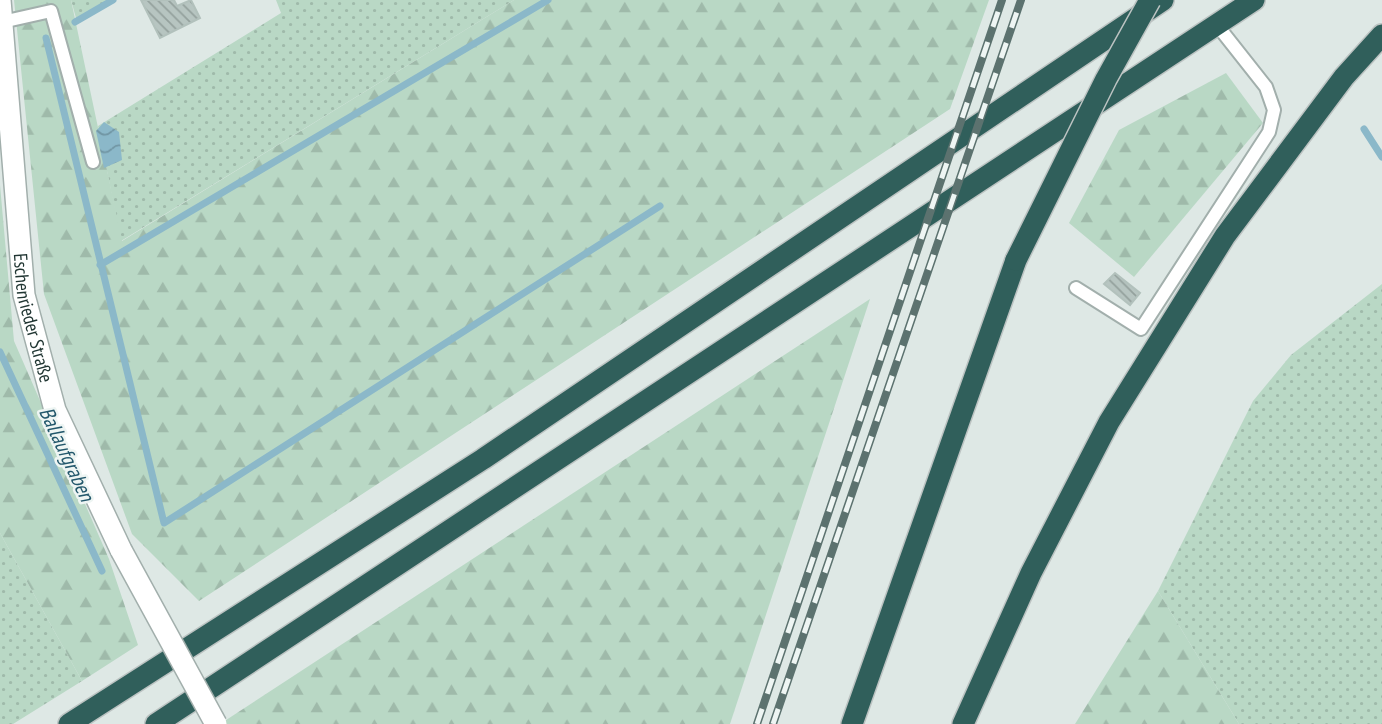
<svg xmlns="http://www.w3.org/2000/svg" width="1382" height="724" viewBox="0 0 1382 724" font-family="'PT Sans Narrow',sans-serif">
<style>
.grass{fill:url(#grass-dots)}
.forest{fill:url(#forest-firs)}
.water{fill:url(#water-waves)}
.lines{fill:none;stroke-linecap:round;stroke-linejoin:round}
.stream{stroke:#8bb8c9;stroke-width:7}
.building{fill:url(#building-back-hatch);stroke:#b2c1bc;stroke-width:2}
.service-casing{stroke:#a2afac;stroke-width:16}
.tertiary-casing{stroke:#a2afac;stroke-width:24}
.motorway-casing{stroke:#bcc3c2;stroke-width:24}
.service{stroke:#fff;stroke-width:12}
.tertiary{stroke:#fff;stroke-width:21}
.motorway{stroke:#305f5b;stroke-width:21}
.rail-casing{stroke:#5c726f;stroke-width:8}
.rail{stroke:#eef5f3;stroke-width:5;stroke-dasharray:16;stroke-linecap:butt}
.tertiary-bridge-casing{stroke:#a2afac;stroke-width:24;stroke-linecap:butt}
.motorway-bridge-casing{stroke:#bcc3c2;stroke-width:24;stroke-linecap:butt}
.tertiary-bridge{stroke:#fff;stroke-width:21}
.motorway-bridge{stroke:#305f5b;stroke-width:21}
.labels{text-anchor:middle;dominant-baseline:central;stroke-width:5;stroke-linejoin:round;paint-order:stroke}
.street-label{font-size:19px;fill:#213633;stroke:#eef5f3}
.water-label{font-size:21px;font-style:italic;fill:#22576b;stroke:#eef5f3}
</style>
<defs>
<pattern id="grass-dots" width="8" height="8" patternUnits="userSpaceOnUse" patternTransform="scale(1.75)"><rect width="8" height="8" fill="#b9d8c5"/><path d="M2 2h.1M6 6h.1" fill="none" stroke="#9fbaaa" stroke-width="1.8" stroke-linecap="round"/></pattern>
<pattern id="forest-firs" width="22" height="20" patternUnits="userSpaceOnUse" patternTransform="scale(1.75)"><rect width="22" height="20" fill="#b9d8c5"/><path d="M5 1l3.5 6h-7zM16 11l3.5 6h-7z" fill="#9fbaaa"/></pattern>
<pattern id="water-waves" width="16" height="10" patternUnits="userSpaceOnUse" patternTransform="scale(1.75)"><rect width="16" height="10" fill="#8bb8c9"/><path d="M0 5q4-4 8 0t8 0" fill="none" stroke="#7196a4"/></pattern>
<pattern id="building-back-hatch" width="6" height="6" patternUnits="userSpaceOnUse" patternTransform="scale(1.75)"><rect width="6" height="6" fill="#b7c5c1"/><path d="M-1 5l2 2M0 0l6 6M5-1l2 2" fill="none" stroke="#94a19d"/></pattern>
</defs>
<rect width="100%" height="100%" fill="#dee8e5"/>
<g class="grass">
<polygon points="71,0 109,0 76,18"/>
<polygon points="276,0 514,0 121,241 98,126 281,13"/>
<polygon points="1382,284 1382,724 1239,724 1158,591 1253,401 1291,355"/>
<polygon points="0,533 82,681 13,724 0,724"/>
</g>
<g class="forest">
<polygon points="14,0 71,0 122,241 514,0 989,0 950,109 199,601 132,534 44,294"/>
<polygon points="1226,73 1263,123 1134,277 1069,223 1119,130"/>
<polygon points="0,185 14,341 109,559 138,645 82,681 0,533"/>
<polygon points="870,299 730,724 220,724"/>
<polygon points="1158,591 1239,724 1075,724"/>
</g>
<polygon class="water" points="104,122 119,132 122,160 104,168 96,131"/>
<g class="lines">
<g class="stream">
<polyline points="75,22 113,0"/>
<polyline points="46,38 164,523 660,206"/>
<polyline points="1364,129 1382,157"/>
<polyline points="100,265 548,0"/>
<polyline points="0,352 102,571"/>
</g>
</g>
<g class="building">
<polygon points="141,0 174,0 177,6 191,0 200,18 160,38"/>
<polygon points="1115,273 1140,293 1130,305 1104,284"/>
</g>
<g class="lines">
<g class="service-casing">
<g id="service">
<polyline points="2,22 51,11 93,162"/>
<polyline points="1076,288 1141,329 1269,132 1274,110 1266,87 1217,25"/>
</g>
</g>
<g class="tertiary-casing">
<g id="tertiary">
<path id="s1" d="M0 0 24 295 55 410 121 550"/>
</g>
</g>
<g class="motorway-casing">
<g id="motorway">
<polyline points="69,724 483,459 1163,0"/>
<polyline points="156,724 1254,0"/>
<polyline points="852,724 1016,260"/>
<polyline points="963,724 1031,573 1109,422 1225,236 1344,77 1382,35"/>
</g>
</g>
<use href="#service" class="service"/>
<use href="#tertiary" class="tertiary"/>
<use href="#motorway" class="motorway"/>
<g class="rail-casing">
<g id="rail">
<polyline points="757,724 1002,0"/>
<polyline points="773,724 1021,0"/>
</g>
</g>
<use href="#rail" class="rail"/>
<g class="tertiary-bridge-casing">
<polyline id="tertiary-bridge" points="121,550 216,724"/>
</g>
<g class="motorway-bridge-casing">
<polyline id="motorway-bridge" points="1016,260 1106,79 1150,0"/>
</g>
<use href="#tertiary-bridge" class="tertiary-bridge"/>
<use href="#motorway-bridge" class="motorway-bridge"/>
</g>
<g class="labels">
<g class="street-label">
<text stroke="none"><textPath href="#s1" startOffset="320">Eschenrieder Straße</textPath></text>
</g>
<g class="water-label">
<text transform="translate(67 454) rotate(65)">Ballaufgraben</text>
</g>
</g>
</svg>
